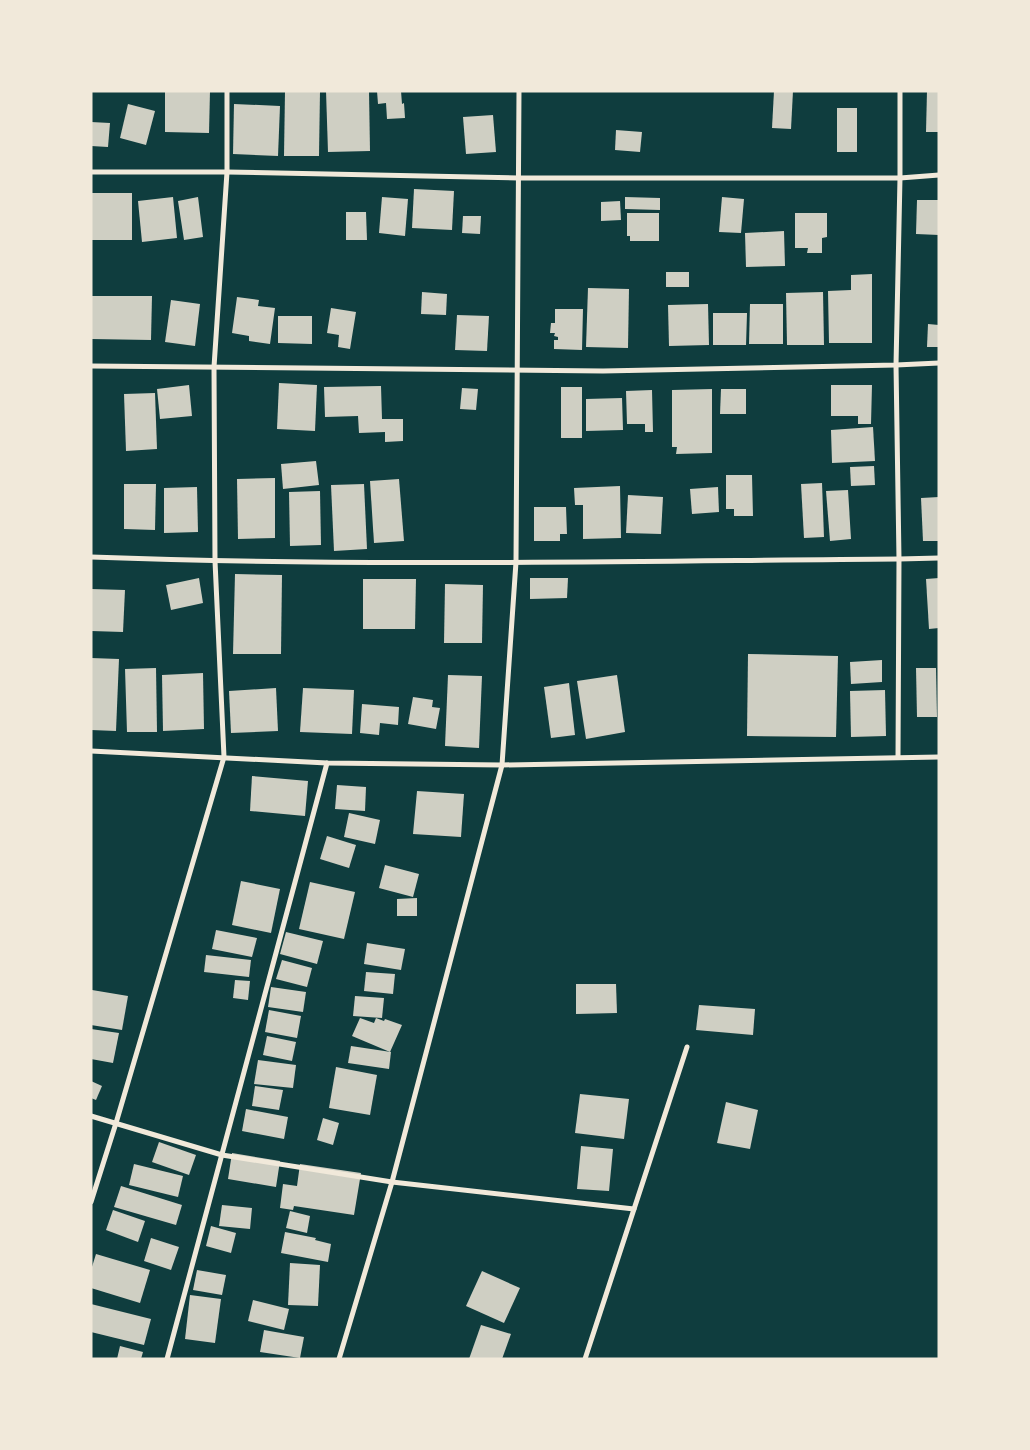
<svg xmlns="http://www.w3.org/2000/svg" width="1030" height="1450" viewBox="0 0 1030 1450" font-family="Manrope,sans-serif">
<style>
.building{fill:#cfcfc3}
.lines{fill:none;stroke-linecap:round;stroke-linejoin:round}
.minor{stroke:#f1e9da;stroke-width:5}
</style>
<rect width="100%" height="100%" fill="#0f3d3e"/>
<g class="building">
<polygon points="165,91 210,91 209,133 165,132"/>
<polygon points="285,91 320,91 319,156 284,156"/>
<polygon points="326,91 369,91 370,151 328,152"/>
<polygon points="377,91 401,91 402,104 404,103 405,118 387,119 386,103 378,104"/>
<polygon points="774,91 793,91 791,129 772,128"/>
<polygon points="927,91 939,91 939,132 926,132"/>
<polygon points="128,104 155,111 146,145 120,138"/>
<polygon points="234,104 280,106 278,156 233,154"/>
<rect x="837" y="108" width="20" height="44"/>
<polygon points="493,115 496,152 466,154 463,117"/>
<polygon points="91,122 110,123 108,147 91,146"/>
<polygon points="616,130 642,132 640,152 615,150"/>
<polygon points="414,189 454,191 452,230 412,228"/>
<rect x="91" y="193" width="41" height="47"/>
<polygon points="173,197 177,238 142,242 138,201"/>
<polygon points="198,197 203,237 184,240 178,201"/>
<polygon points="382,197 408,199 405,236 379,233"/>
<polygon points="625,197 660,198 660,210 625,209"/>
<polygon points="722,197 744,199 741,233 719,232"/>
<polygon points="917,200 939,200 939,235 916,234"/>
<polygon points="620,201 621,220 601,221 601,202"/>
<polygon points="346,212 366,212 367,240 346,240"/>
<polygon points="627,213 659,213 659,241 630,241 630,236 627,236"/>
<polygon points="795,213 827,213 827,237 822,238 822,253 807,253 808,248 795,248"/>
<polygon points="463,216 481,216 480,234 462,233"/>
<polygon points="784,231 785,266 746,267 745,233"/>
<rect x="666" y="272" width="23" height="15"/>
<polygon points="872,274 872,343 829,343 828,291 851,290 851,275"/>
<polygon points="588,288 629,289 628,348 586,347"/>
<polygon points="422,292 447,294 446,315 421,314"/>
<polygon points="823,292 824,345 787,345 786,293"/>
<polygon points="91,296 152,296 151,340 91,339"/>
<polygon points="237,297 259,300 258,306 275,308 270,344 249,341 249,336 232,333"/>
<polygon points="171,300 200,304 195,346 165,342"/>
<polygon points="708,304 709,345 669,346 668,305"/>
<polygon points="750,304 783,304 783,344 749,344"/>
<polygon points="331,308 356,312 350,349 338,347 339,335 327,333"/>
<polygon points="555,309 583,309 582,350 554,349 554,340 558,340 558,337 554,336 555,333 550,333 551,323 555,323"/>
<polygon points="713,313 747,313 746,345 713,345"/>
<polygon points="457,315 489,316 487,351 455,350"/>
<polygon points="278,316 312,316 312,344 278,343"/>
<polygon points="928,324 939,325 939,347 927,347"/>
<polygon points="279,383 317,385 315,431 277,429"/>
<polygon points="189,385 192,416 160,419 157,389"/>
<polygon points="831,385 872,385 871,424 858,424 858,416 831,416"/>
<polygon points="381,386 382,419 403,419 403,441 385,442 385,432 359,433 358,416 325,417 324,387"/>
<rect x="561" y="387" width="21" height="51"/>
<polygon points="462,388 478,389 476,410 460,409"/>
<polygon points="712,389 712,453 676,454 677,447 672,447 672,390"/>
<polygon points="721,389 746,389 746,414 720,414"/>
<polygon points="652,390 653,432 645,432 645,424 627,424 626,391"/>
<polygon points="155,393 157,449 126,451 124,394"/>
<polygon points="622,398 623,430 586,431 586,399"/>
<polygon points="873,427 875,461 832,463 831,430"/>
<polygon points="316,461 319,485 283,489 281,464"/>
<polygon points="874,466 875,485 851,486 850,467"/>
<polygon points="726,475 752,475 753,516 734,516 734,509 726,509"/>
<polygon points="275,478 275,538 238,539 237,479"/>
<polygon points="399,479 404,541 374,543 370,481"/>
<polygon points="822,483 824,537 804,538 801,484"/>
<polygon points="124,484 156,484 155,530 124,529"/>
<polygon points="364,484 367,549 334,551 331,485"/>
<polygon points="620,486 621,538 583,539 583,505 575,505 574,488"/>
<polygon points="197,487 198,532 164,533 164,488"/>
<polygon points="718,487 719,512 692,514 690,489"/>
<polygon points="848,490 851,539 830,541 826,491"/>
<polygon points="320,491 321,545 290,546 289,492"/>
<polygon points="628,495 663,497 661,534 626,533"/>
<polygon points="939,497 939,541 923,541 921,498"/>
<polygon points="534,507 566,507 567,534 560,534 560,541 534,541"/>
<polygon points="235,574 282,575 281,654 233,654"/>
<polygon points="199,578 203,603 171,610 166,585"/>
<polygon points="530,578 568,578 567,598 530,599"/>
<polygon points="939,578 939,628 929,629 926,579"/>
<polygon points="363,579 416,579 415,629 363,629"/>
<polygon points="445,584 483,585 482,643 444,643"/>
<polygon points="91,589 125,590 123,632 91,631"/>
<polygon points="748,654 838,656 836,737 747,736"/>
<polygon points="91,658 119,659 116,731 91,730"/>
<polygon points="882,660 882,682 851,684 850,662"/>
<polygon points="156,668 157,732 127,732 125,669"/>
<polygon points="916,668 936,668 937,717 917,717"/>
<polygon points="203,673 204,729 163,731 162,675"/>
<polygon points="448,675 482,676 479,748 445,746"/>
<polygon points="617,675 625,732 586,739 577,681"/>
<polygon points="569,683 575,735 551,738 544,687"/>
<polygon points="276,688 278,731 231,733 229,691"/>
<polygon points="303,688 354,690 352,734 300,732"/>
<polygon points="885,690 886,736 851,737 850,691"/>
<polygon points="413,697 433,700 432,707 440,708 436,729 408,724"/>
<polygon points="362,704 399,707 398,725 380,723 379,735 360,733"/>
<polygon points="252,776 308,781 305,816 250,811"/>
<polygon points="337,785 366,787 365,811 335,809"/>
<polygon points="417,791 464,794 461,837 413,834"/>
<polygon points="349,813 380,820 375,844 344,837"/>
<polygon points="327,836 356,845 349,868 320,859"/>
<polygon points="385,865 419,874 413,897 379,888"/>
<polygon points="241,881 280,889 271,933 232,925"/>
<polygon points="310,882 355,892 344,939 299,929"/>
<polygon points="417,898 417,916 397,916 397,899"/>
<polygon points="216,930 257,938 252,957 212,949"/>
<polygon points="286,932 323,941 317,964 280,954"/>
<polygon points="367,943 405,949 401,970 364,964"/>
<polygon points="206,955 251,960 249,977 204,972"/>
<polygon points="282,960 312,968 307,987 276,979"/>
<polygon points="366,972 395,974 393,994 364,991"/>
<polygon points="235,980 250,981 248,1000 233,998"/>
<polygon points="576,984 616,984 617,1013 576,1014"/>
<polygon points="271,987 306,992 303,1012 268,1007"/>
<polygon points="92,990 128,996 122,1030 91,1025"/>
<polygon points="355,996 384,998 382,1018 353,1016"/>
<polygon points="699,1005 755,1009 753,1035 696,1030"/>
<polygon points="269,1010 301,1016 297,1038 265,1032"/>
<polygon points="360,1018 374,1023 376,1018 384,1021 385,1019 402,1025 390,1052 352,1036"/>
<polygon points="91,1029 119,1033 113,1063 91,1059"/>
<polygon points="267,1036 296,1042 292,1061 263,1055"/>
<polygon points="351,1046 391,1052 389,1069 348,1063"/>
<polygon points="258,1060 296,1065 293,1088 254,1084"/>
<polygon points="336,1067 377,1075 370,1115 329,1108"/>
<polygon points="91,1081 102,1086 96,1100 91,1098"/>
<polygon points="255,1086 283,1090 279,1110 252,1106"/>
<polygon points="580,1094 629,1099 624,1139 575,1133"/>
<polygon points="726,1102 758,1110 750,1149 717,1143"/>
<polygon points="246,1109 288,1117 284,1139 242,1131"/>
<polygon points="323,1118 339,1123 333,1145 317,1140"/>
<polygon points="159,1142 196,1155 189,1175 152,1162"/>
<polygon points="581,1146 613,1149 609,1191 577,1189"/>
<polygon points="232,1153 280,1161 276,1187 228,1179"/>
<polygon points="134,1164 183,1176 178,1197 129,1185"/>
<polygon points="300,1164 361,1173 354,1215 294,1206 293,1210 280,1208 283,1184 297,1186"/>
<polygon points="121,1186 182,1205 176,1225 114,1207"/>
<polygon points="222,1205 252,1208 250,1229 219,1226"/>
<polygon points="113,1210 145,1221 138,1242 106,1230"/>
<polygon points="290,1211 310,1216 307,1233 286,1228"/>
<polygon points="211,1226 236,1233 231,1253 206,1246"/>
<polygon points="285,1232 316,1238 315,1240 331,1244 328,1262 281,1253"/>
<polygon points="151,1238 179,1247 171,1270 144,1261"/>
<polygon points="96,1254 150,1270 140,1303 91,1288 91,1270"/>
<polygon points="290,1263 320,1265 318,1306 288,1305"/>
<polygon points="197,1270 226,1275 222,1295 193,1290"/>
<polygon points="482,1271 520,1288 504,1323 466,1306"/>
<polygon points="190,1295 221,1299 215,1343 185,1339"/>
<polygon points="253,1300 289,1309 284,1330 248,1321"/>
<polygon points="91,1304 151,1319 144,1345 91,1332"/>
<polygon points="481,1325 511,1334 502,1359 469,1359"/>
<polygon points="264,1330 304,1337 300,1358 260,1352"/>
<polygon points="120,1346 143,1352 141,1359 117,1359"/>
</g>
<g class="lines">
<g class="minor">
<polyline points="91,172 227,172 518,178 900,178 939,175"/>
<polyline points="91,366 603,371 896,365 939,363"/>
<path d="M91 557C360 567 630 561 899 559L939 558"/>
<polyline points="91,751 327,763 502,765 939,757"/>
<polyline points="898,757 899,559 896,365 900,178 900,91"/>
<polyline points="91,1116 222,1155 392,1182 634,1209"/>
<polyline points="91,1202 116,1123 224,757 215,561 214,367 227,172 227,91"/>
<polyline points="167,1359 327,763"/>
<polyline points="339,1359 392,1182 502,765 516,562 519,91"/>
<polyline points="585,1359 687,1047"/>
</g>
</g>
<rect width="1030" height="1450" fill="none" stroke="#f1e9da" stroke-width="185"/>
</svg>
